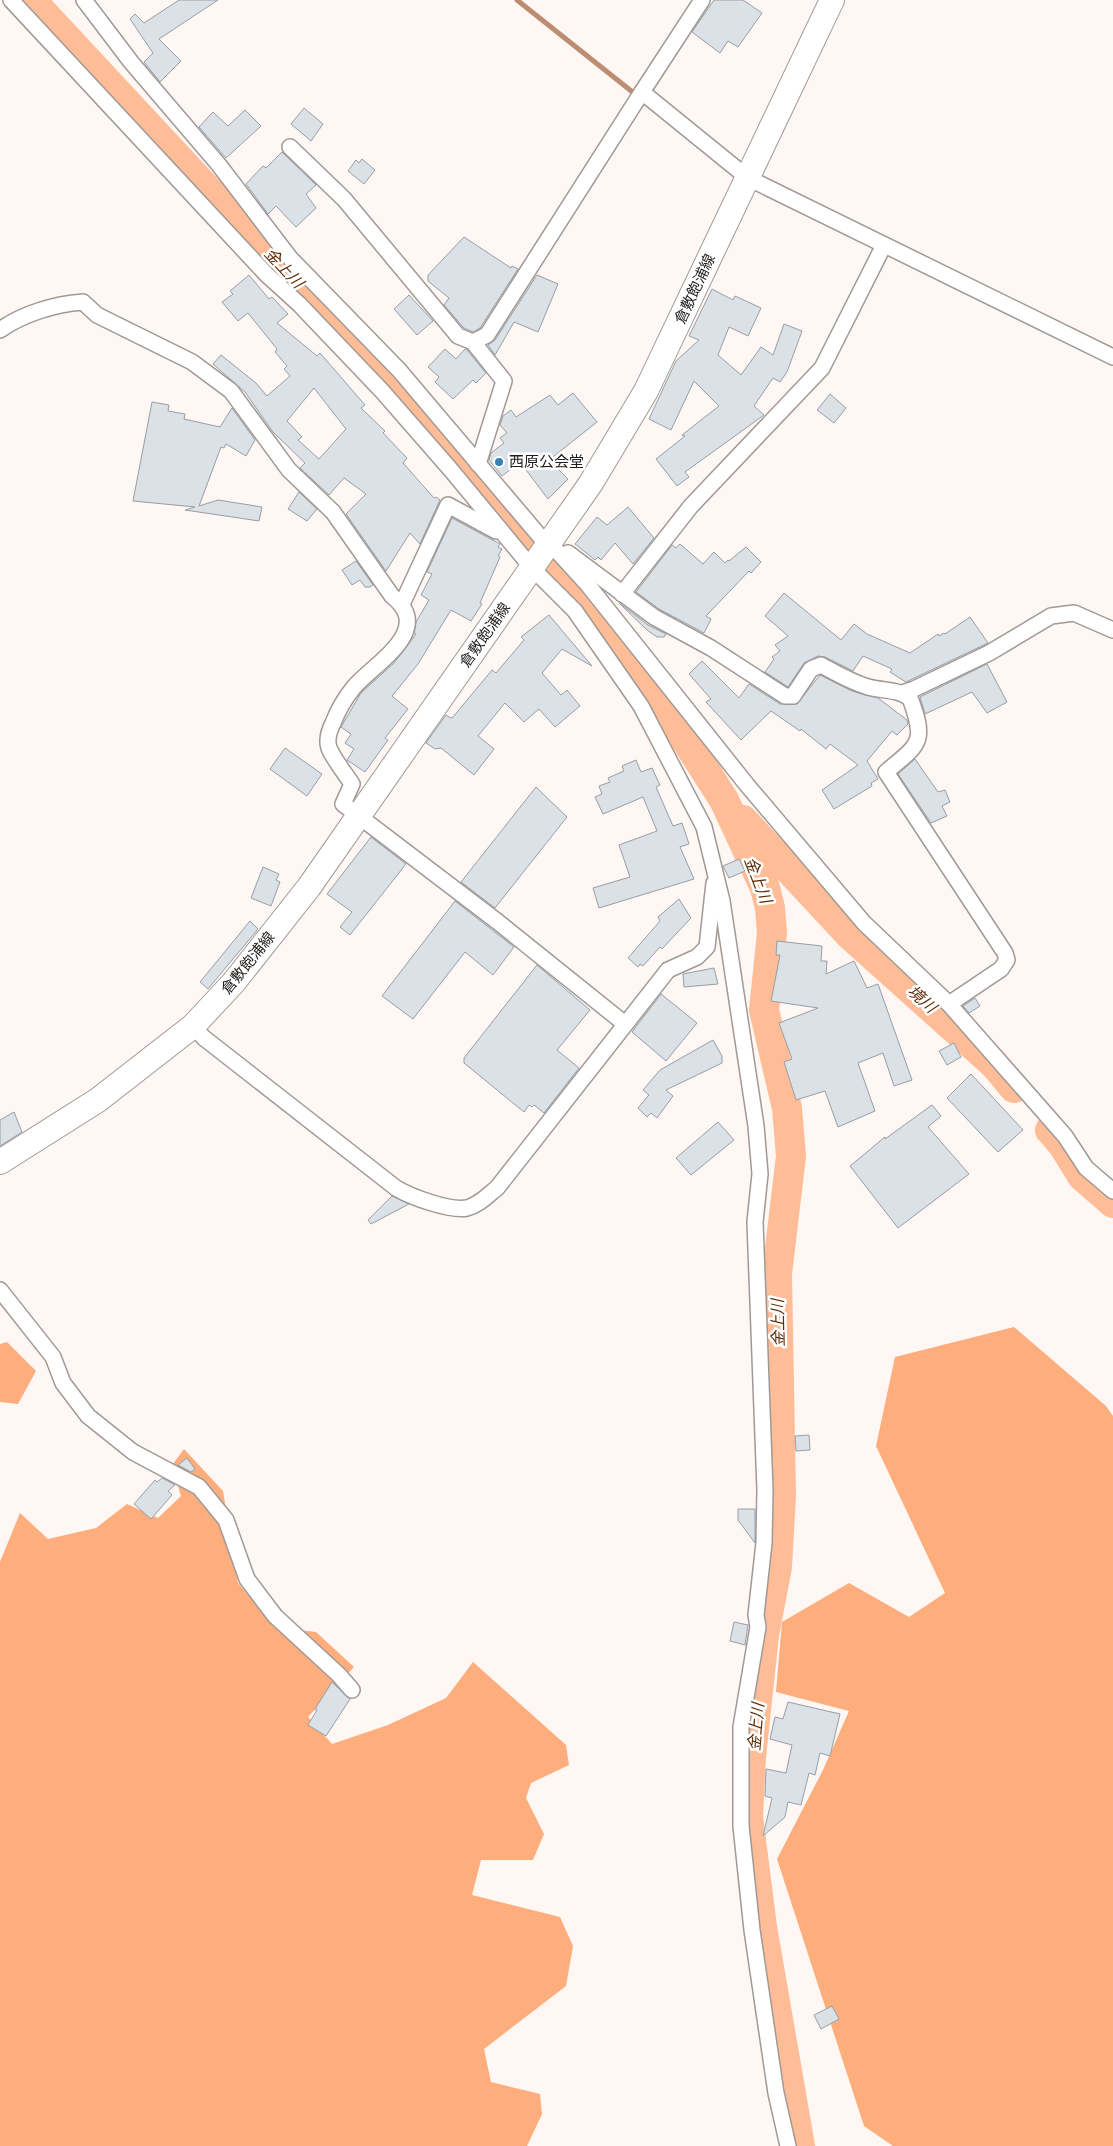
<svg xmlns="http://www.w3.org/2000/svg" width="1113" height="2146" viewBox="0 0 1113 2146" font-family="'Times New Roman','Noto Sans JP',serif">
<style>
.forest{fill:#fead7d}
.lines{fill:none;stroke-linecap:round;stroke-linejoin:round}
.stream{stroke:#bc8d72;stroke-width:5}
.river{stroke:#ffbd97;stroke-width:30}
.building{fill:#dae1e7;stroke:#979ea4;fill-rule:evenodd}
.minor-casing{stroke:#a19995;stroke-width:18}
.primary-casing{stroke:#a19995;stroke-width:26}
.minor{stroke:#fff;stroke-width:15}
.primary{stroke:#fff;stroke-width:24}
.poi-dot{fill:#3881b5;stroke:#fff;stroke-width:2}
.labels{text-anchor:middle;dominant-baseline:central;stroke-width:5;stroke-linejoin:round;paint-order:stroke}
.street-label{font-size:15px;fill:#201d1b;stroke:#fff}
.poi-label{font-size:15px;fill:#201d1b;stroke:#fff;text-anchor:start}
.water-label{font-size:16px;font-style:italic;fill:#5d2b06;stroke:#fff}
</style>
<rect width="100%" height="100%" fill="#fef7f3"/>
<g class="forest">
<polygon points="1014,1327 1106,1406 1113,1416 1113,2146 893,2146 864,2126 777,1859 823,1770 849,1711 776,1692 782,1622 849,1583 909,1617 945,1593 876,1446 895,1357"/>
<polygon points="7,1342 36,1371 18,1404 0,1402 0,1344"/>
<polygon points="184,1449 223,1491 238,1583 274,1627 316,1632 354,1667 308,1717 332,1744 388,1725 446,1698 473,1662 566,1745 569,1765 531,1783 526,1798 544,1834 533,1860 481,1860 472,1895 560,1917 573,1946 566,1986 484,2049 491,2082 540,2094 542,2114 527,2146 0,2146 0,1562 20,1513 48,1539 96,1528 127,1504 158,1518 181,1496 172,1465"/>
</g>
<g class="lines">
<polyline class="stream" points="517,0 635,94"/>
<g class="river">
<polyline points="31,0 273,260 393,383 459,459 527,544"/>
<polyline points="549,568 579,598 659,698 724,800 765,888 770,908 772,933 764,1010 787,1108 791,1156 777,1274 781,1496 777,1567 764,1635 751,1757 748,1817 762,1927 800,2146"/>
<polyline points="743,820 850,935 994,1064 1014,1088"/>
<polyline points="1050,1130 1063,1145 1082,1176 1113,1203"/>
</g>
</g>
<g class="building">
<polygon points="179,0 218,0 159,39 181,61 160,82 144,62 153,53 130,19 135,14 144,23"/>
<polygon points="714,0 743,0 762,13 738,47 728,41 720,53 692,32"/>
<polygon points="304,108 323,124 311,141 291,124"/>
<polygon points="245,110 261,126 226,158 199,127 213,112 228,126"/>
<polygon points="282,152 316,185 306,194 316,208 296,227 276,206 268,214 246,184 263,166 266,168"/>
<polygon points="362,159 375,170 364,184 348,171 356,160 359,163"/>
<polygon points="464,237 511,268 512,266 518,269 480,328 473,332 464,328 444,305 449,298 428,281 428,275"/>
<path d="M249 275 269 299 272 297 288 314 277 323 317 356 320 353 365 405 361 408 385 431 383 433 407 458 403 463 434 498 436 497 440 500 420 544 410 533 386 571 346 514 366 494 344 478 329 495 300 468 305 463 273 432 245 392 213 364 221 355 256 383 267 396 290 376 284 369 287 366 275 352 277 349 248 313 238 321 222 302 233 294 230 291ZM314 388 346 429 319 459 298 440 302 437 287 421Z"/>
<polygon points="537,275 558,284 538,332 514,322 495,355 488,345 495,340"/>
<polygon points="712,289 733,300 735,296 761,308 748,336 729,327 718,355 741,375 761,347 773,355 784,324 802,331 787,372 780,382 773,378 754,406 764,415 685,472 689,477 677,486 656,459 685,436 682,435 719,406 694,381 671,430 649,419 676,361 699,340 689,336"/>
<polygon points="409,295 433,321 417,335 394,309"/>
<polygon points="445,349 456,359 465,349 467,350 486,373 476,383 473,380 453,399 435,382 439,377 428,367"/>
<polygon points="573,393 597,422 549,460 568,479 548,499 520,462 502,476 489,460 491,453 504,443 500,438 507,433 500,425 503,416 511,410 516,417 550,395 558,405"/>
<polygon points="830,394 846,408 834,423 817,410"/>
<polygon points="152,402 169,405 168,411 185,414 184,419 220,427 232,408 255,440 246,456 226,444 224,448 221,447 199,506 218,500 262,507 259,521 185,510 195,507 133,501"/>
<polygon points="299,492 317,509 307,521 288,509"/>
<polygon points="628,507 654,538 633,564 615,543 601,560 598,557 595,560 575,544 597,517 607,525"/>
<polygon points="452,518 500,544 498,547 502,549 498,556 500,557 480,603 482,604 471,621 451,610 418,664 392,696 408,709 385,738 388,740 365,772 347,760 354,749 345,743 351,734 341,727 361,693 394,663 416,634 414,633 416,622 429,600 421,595 432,574 427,572"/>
<polygon points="680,544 703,564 714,552 725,563 728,560 729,561 746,547 761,562 751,573 749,571 706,616 711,619 704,633 659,609 636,592 672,545 676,548"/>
<polygon points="356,561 373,585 370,587 365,587 360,580 352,585 342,570"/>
<polygon points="784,593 841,640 854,624 867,634 910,653 938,634 939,636 944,633 945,634 970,617 988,643 906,682 890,672 892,669 863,656 853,671 825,657 818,656 804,663 788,687 765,672 774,659 772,657 780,651 775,645 788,636 765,616"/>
<polygon points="619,603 648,625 666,634 664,637 657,637 647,630"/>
<polygon points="549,615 592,666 562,649 542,673 561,695 567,690 580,706 555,727 539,709 524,722 505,703 478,736 494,749 474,775 441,748 435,749 426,743 446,715 451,718 453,717 492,670 496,673 524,640 521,637"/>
<polygon points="702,661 739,698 749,684 780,704 797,704 820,675 852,691 878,698 907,720 908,724 897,735 892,731 867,761 878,779 871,783 872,786 834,809 822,790 858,765 830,744 826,749 801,729 800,731 771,711 741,740 706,702 711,699 689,674"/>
<polygon points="987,664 1007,702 987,713 972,692 925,714 920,697"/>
<polygon points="285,748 322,774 307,796 270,769"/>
<polygon points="915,759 938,792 945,790 950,802 942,806 947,816 931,823 898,774"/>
<polygon points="636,760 641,772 652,768 660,785 656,787 673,826 682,823 689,844 680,847 694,879 599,908 593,888 630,877 619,845 657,831 643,797 603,814 595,797 602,794 599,786 610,782 608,778 624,771 622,766"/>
<polygon points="536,787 567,817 495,908 461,882"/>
<polygon points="371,837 406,864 350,935 340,927 352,912 327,894"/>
<polygon points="739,859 745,871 729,878 723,866"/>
<polygon points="263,867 279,874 276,880 280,882 271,906 251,898"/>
<polygon points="679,899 691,918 662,949 660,947 643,966 640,964 638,967 628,958 660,921 658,917"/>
<polygon points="455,901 514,947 493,975 465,952 413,1019 382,996"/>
<polygon points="250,921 258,929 208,989 200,982"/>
<polygon points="777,941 822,946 821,961 827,961 826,974 854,961 867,988 878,984 912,1080 894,1086 883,1053 858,1063 875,1111 838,1127 825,1091 796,1100 784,1062 792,1059 779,1023 818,1008 771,1001 780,955 776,955"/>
<polygon points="537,965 590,1010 557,1050 579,1068 544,1113 534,1105 532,1107 529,1105 524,1112 464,1063 464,1058"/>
<polygon points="714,968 718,984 684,987 683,974"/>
<polygon points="661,994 697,1023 666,1061 632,1032"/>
<polygon points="975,998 980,1006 969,1013 963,1006"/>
<polygon points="713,1040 722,1056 722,1063 666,1090 673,1096 657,1118 651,1113 647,1117 638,1108 649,1095 643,1090 660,1070"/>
<polygon points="954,1043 961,1057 947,1065 939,1051"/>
<polygon points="971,1074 1023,1130 998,1152 947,1098"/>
<polygon points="932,1105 941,1116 928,1127 969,1174 898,1228 850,1166 885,1137 885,1139"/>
<polygon points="14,1112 22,1132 0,1146 0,1120"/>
<polygon points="718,1122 734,1140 691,1175 676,1158"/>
<polygon points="392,1196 409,1204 371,1224 368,1220"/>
<polygon points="809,1435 810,1450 796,1451 795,1436"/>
<polygon points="187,1458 195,1469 191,1472 178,1465"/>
<polygon points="162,1478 175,1485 168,1491 172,1495 151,1519 134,1504 155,1480 157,1482"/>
<polygon points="738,1509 755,1509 755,1543 738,1520"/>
<polygon points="734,1622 748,1625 745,1645 730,1641"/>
<polygon points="332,1682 350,1699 326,1736 308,1725 317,1710 315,1709"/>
<polygon points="788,1702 840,1714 830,1756 820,1753 815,1775 809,1773 801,1805 788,1802 785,1817 763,1836 772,1798 765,1796 766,1769 786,1773 792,1745 770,1739 775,1717 783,1719"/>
<polygon points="832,2006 839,2019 821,2029 814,2015"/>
</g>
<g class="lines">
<g class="minor-casing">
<g id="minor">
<polyline points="11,0 266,274 299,304 382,391 451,470 532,568 575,611 641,706 704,827 722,901 756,1126 760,1174 755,1222 765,1490 764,1543 756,1615 758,1627 741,1727 741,1826 752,1930 776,2093 788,2146"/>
<polyline points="84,0 131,62 219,165 290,258 399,370 548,546 557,551 588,585 747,785 864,923 949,1004 1065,1136 1086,1168 1113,1191"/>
<polyline points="642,92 702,0"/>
<polyline points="290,147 344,199 458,336 473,342 487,335 642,92 748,178 1113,357"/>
<path d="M0 330C22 314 55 304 83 302L97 315 192 362 231 391 289 470 333 512 392 596C435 630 376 662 354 687 345 698 338 710 333 723 329 731 326 739 329 748 334 760 345 773 352 784L343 804 498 922 625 1024"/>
<polyline points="473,342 504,381 478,464"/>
<path d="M568 553 654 617 711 648 785 696H793L811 669 821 665C836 673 851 682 868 687 883 691 897 689 910 698 927 743 919 744 886 772L1005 953 1007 960 1001 969 949 1004"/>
<polyline points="622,594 691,506 822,368 884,245"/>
<polyline points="402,604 448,505 496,531"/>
<polyline points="902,693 914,689 989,653 1051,616 1074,613 1113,630"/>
<path d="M193 1026 204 1038 396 1188C411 1197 449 1211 467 1208 479 1205 488 1195 497 1188L668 970 697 957 707 947 714 883"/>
<polyline points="0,1290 53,1357 63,1383 88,1416 133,1452 199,1487 226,1520 247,1579 275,1616 339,1675 352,1690"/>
</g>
</g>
<g class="primary-casing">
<polyline id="primary" points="0,1162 98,1100 193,1026 234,982 309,887 591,483 646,391 832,0"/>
</g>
<use href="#minor" class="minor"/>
<use href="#primary" class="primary"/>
</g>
<circle class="poi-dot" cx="499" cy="462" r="5"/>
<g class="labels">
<g class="street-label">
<text transform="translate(695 289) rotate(-65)">倉敷飽浦線</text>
<text transform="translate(485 635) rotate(-55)">倉敷飽浦線</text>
<text transform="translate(248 963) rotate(-51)">倉敷飽浦線</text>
</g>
<g class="poi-label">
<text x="509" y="462">西原公会堂</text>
</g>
<g class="water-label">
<text transform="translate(284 268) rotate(47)">金上川</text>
<text transform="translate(758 880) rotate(69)">金上川</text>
<text transform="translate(922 999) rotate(42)">境川</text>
<text transform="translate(778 1323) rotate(-91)">金上川</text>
<text transform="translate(756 1727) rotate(-85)">金上川</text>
</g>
</g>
</svg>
